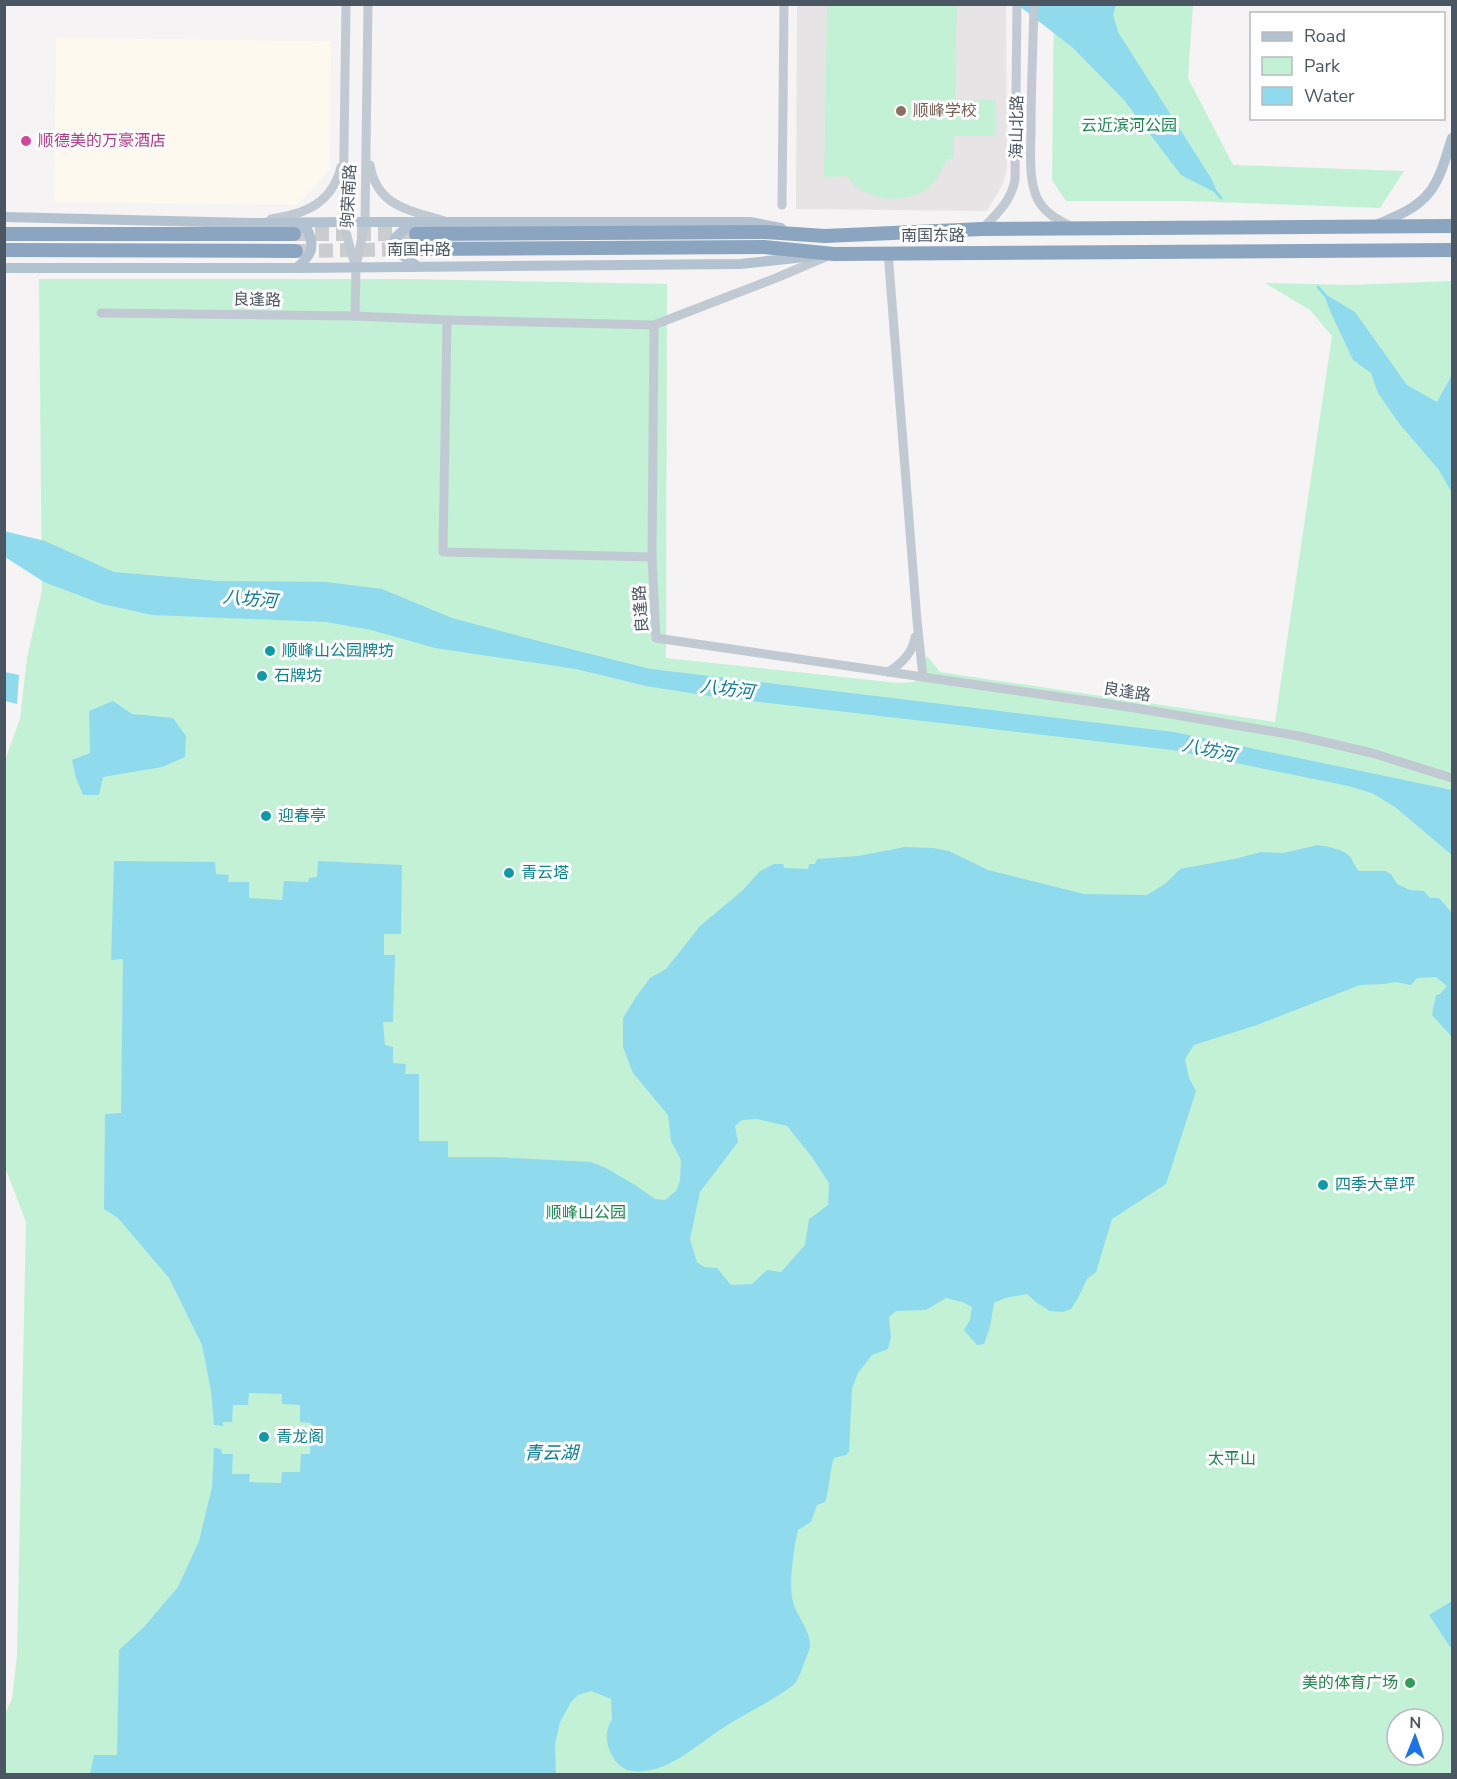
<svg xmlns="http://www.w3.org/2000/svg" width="1457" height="1779" viewBox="0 0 1457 1779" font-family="'Nunito Sans','Noto Sans SC',sans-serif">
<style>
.commercial{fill:#fdf9ef}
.education{fill:#e6e4e5}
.green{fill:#c3f1d5;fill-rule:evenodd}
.water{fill:#90daee;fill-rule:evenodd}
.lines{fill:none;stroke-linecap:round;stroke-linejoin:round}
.stream{stroke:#90daee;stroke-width:3}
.highway-tunnel{stroke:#caccce;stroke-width:14;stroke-dasharray:14 7;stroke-linecap:butt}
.minor{stroke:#c1cad2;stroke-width:9}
.major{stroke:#b3c2d1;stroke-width:10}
.highway{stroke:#8ba5c1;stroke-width:14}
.education-dot{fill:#8d6e63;stroke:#fff;stroke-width:2}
.hotel-dot{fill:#d1479c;stroke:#fff;stroke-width:2}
.culture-dot{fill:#0f9aa8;stroke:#fff;stroke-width:2}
.leisure-dot{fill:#2e9e5b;stroke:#fff;stroke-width:2}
.labels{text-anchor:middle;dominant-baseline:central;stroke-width:6;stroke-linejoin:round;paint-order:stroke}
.education-label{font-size:16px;fill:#785e54;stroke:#fff;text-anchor:start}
.park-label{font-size:16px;fill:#17864f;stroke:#fff}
.street-label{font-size:16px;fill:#4a5661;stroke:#fff}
.hotel-label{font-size:16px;fill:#b23c85;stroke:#fff;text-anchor:start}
.culture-label{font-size:16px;fill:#0d838f;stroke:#fff;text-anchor:start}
.leisure-label{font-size:16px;fill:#27864d;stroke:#fff;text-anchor:end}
.water-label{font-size:18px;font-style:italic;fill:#0c7c9b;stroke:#fff}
</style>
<rect width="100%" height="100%" fill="#f5f3f3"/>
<polygon class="commercial" points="56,38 331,41 330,169 297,205 54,202"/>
<polygon class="education" points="797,5 1006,5 1007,168 1003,184 987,211 796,209"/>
<g class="green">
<polygon points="1054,4 1193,5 1188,78 1233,165 1404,171 1380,208 1188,201 1066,201 1052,180"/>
<path d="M827 5H957L955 99 996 100V136H955L954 132V159H947C942 170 935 183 925 190 906 203 874 201 857 187 853 184 850 180 847 176L824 177Z"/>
<path d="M39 279H408L667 284 666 658 898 683 915 682 927 656 940 672 1275 722 1332 336 1310 310 1265 283 1350 285 1452 281V1774H5V1714L12 1699 17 1656 26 1222 5 1167 4 763 20 719 27 658 42 590ZM1397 1719H1433V1755H1397Z"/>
</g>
<g class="water">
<polygon points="1018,5 1116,5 1113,14 1118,32 1211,178 1218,194 1181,175 1124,100 1073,48"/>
<polygon points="1323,293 1355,312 1407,385 1437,402 1452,375 1452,493 1439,470 1398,422 1378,393 1371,373 1353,360 1331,313"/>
<polygon points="4,531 45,541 114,572 218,581 326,582 382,589 452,618 531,639 651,669 1174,732 1452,790 1452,855 1395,807 1372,793 1348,786 1172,750 709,696 646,686 576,669 435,648 371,630 326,622 152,615 102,604 44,582 5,557"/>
<polygon points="5,672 19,675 17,704 5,701"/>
<polygon points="113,701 132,714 173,718 186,736 185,757 162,767 103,777 99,795 83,795 76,778 72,760 90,753 89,711"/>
<path d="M1318 845C1328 847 1345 849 1351 858 1354 863 1355 867 1359 871H1385L1391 874 1397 884 1410 890 1424 891 1430 898H1439L1452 913V1037L1432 1015 1436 995 1440 994 1447 986 1436 977 1417 978 1411 985 1395 982 1384 984 1360 985 1257 1025 1194 1045 1185 1059 1189 1078 1196 1091 1166 1184 1112 1219 1096 1272 1087 1279 1078 1298 1071 1309 1063 1312 1050 1311 1037 1303 1027 1294 1005 1298 994 1303 990 1327 984 1344 977 1345 964 1330 970 1320 972 1307 962 1302 946 1298 926 1310 896 1311 889 1317 891 1337 888 1349 872 1355 858 1373 852 1388 849 1452 846 1455 834 1458C829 1473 830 1487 825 1502L817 1505 811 1522 798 1530C794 1548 788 1585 793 1602 797 1618 816 1636 808 1653 804 1662 801 1674 796 1682 793 1686 788 1688 785 1691 766 1704 745 1714 726 1726 698 1743 664 1779 627 1770 617 1765 612 1758 608 1746 606 1737 606 1728 612 1720L611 1699 591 1691 578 1695 571 1702 560 1722 555 1744 556 1774H90L94 1755H117L119 1650 144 1627 178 1587 199 1541 212 1487 214 1448 221 1449 222 1454H233L232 1474H250L249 1482 281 1483 282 1472H300L301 1454H310L311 1423 300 1422V1405L282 1404V1394L249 1393 248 1405H233L232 1422H223V1426L214 1425 211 1391 202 1345 169 1278 118 1218 104 1209 105 1114 121 1113 123 959 111 960 114 861 215 862 216 874 229 875 228 882H249V898L282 900 284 881 308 882 309 878 317 877 318 861 402 865 401 934H384V955H395L393 1022H383L385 1045 393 1047V1063L406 1064 405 1074H419V1141H448V1157H495L591 1162 606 1168 635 1185 655 1199 665 1200 676 1191 680 1181 681 1160 671 1141 668 1115 633 1073 623 1047V1018L636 997 650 978 666 969 700 926 743 890 760 871 774 864H783L784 868 808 869 809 864H815L817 859 858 856 905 847 933 848 949 851 988 870 1084 894 1147 895 1166 883 1180 869 1234 859 1261 852 1283 853ZM757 1119 787 1126 812 1157 829 1183 828 1205 809 1219 805 1245 781 1272 767 1270 752 1284 731 1285 717 1268 704 1267 697 1262 690 1239 700 1192 738 1142 735 1126 742 1120Z"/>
<polygon points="1452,1601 1452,1646 1450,1647 1429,1615"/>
</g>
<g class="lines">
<g class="stream">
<polyline points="1215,191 1221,198"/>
<polyline points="1318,287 1325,295"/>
</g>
<g class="highway-tunnel">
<polyline points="294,234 411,234"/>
<polyline points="298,251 415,249"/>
</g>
<g class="minor">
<polyline points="346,4 343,222 355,265"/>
<path d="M1034 4C1033 46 1031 88 1031 129 1031 151 1028 177 1037 198 1044 213 1058 220 1072 227"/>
<path d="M370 165C377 207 410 210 444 221"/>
<polyline points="782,205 784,4"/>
<path d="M271 219C306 214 332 203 341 167"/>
<path d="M982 229C997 214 1011 201 1015 180L1017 4"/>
<polyline points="888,252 917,621 923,677"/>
<polyline points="101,313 355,316 447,320 443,552 652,557 656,638 1135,708 1299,736 1372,753 1452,778"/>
<polyline points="355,316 356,267 365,222 368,4"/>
<polyline points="447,320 654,325 776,278 830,255"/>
<polyline points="652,557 654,325"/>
<path d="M888 672C901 664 913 653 915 637"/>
</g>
<g class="major">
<polyline points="4,217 250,223 343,222 750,222 781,228"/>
<polyline points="417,224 408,226 395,238 395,250 417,266"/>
<path d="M1376 225C1400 215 1424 206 1436 182 1444 168 1447 152 1452 138"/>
<path d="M294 226 307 229C316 248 311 255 297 268"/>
<polyline points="4,268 297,268 740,264 814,256"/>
</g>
<g class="highway">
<polyline points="4,234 294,234"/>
<polyline points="416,234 765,232 825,236 982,229 1452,226"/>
<polyline points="415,249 764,247 834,254 1452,250"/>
<polyline points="4,250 296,251"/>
</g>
</g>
<circle class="education-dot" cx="901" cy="111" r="6"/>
<circle class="hotel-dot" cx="26" cy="141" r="6"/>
<g class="culture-dot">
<circle cx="270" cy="651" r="6"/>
<circle cx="262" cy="676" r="6"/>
<circle cx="266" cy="816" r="6"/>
<circle cx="509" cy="873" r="6"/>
<circle cx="1323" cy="1185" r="6"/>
<circle cx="264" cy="1437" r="6"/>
</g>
<circle class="leisure-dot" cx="1410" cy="1683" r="6"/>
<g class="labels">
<g class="education-label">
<text x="913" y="111">顺峰学校</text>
</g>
<g class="park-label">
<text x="1129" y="126">云近滨河公园</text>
<text x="586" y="1213">顺峰山公园</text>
<text x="1232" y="1459">太平山</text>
</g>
<g class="street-label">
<text transform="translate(1017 127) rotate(-89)">海山北路</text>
<text transform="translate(349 196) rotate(-87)">驹荣南路</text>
<text x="933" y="236">南国东路</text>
<text x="419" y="250">南国中路</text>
<text transform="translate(257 300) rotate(1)">良逢路</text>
<text transform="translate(641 609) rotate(-94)">良逢路</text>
<text transform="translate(1127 692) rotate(9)">良逢路</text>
</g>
<g class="hotel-label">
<text x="38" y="141">顺德美的万豪酒店</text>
</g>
<g class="culture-label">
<text x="282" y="651">顺峰山公园牌坊</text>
<text x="274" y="676">石牌坊</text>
<text x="278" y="816">迎春亭</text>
<text x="521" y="873">青云塔</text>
<text x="1335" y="1185">四季大草坪</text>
<text x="276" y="1437">青龙阁</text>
</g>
<g class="leisure-label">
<text x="1398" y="1683">美的体育广场</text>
</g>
<g class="water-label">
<text transform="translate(250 599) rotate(5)">八坊河</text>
<text transform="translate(727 689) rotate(7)">八坊河</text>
<text transform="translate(1209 750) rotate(12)">八坊河</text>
<text x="551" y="1453">青云湖</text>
</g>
</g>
<rect width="1457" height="1779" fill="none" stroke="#4a5661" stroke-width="12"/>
<rect x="1250" y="12" width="195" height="108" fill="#ffffff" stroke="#b7bbc0" stroke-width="1.5"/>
<rect x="1262" y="32" width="30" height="9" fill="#b3c2d1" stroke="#b7bbc0" stroke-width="1.5"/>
<text x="1304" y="42" font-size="18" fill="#4a5661">Road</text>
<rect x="1262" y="57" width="30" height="18" fill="#c3f1d5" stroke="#b7bbc0" stroke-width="1.5"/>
<text x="1304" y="72" font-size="18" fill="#4a5661">Park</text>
<rect x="1262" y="87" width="30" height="18" fill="#90daee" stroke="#b7bbc0" stroke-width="1.5"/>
<text x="1304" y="102" font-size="18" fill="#4a5661">Water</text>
<g transform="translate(1415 1737) rotate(1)"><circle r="28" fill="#ffffff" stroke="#b7bbc0" stroke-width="1.5"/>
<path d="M0-4.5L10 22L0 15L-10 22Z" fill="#1a73e8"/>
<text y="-9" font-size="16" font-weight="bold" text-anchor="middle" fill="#4a5661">N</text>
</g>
</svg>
